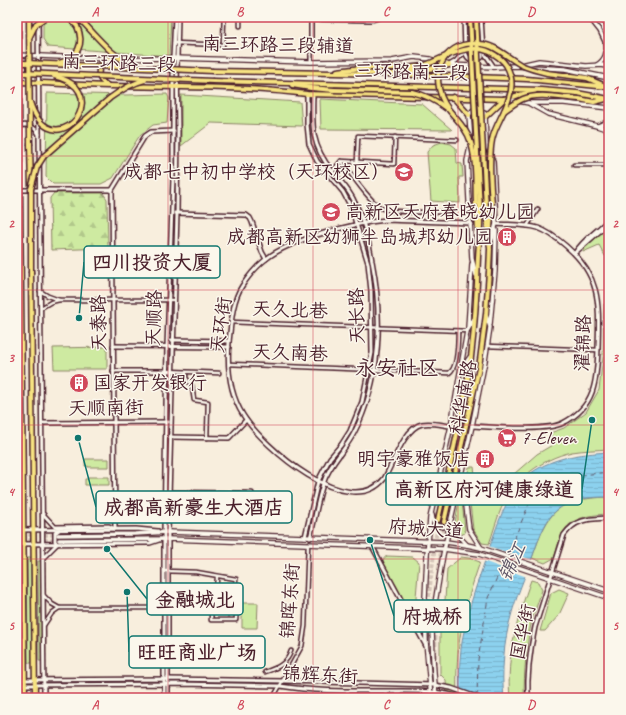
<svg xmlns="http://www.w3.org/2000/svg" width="626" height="715" viewBox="0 0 626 715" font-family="Caveat,'LXGW WenKai TC',sans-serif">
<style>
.green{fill:#ceeaa1;stroke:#8c8466}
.forest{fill:url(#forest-firs);stroke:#8c8466}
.water{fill:url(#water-rules);stroke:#728aa0}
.pier{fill:#f8eedd}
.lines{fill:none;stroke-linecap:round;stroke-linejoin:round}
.ferry{stroke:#5e5466;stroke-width:1;stroke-dasharray:5 4;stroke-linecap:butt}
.secondary-tunnel{stroke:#d5c5b9;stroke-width:3.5;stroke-dasharray:3.5 2;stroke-linecap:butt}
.trunk-tunnel{stroke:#d5c5b9;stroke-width:4;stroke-dasharray:4 2;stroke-linecap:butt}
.minor-casing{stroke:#4a1f2b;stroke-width:5.5}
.tertiary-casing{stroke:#4a1f2b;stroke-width:6}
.secondary-casing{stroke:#4a1f2b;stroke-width:6}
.primary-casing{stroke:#4a1f2b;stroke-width:7}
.trunk-casing{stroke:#4a1f2b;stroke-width:7}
.minor{stroke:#fbf7ec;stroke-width:2.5}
.tertiary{stroke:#fbf7ec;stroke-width:3}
.secondary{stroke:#fbf7ec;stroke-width:3.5}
.primary{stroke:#f6e281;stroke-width:4}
.trunk{stroke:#f6e281;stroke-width:4}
.primary-bridge-casing{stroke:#4a1f2b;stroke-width:7;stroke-linecap:butt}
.trunk-bridge-casing{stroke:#4a1f2b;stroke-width:7;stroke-linecap:butt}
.primary-bridge{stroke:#f6e281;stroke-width:4}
.trunk-bridge{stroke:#f6e281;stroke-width:4}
.grid{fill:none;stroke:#d1495b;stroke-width:1;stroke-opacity:0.55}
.labels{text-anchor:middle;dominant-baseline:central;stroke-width:3;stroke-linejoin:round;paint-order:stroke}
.street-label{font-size:19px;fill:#4a1f2b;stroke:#fbf7ec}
.poi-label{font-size:19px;fill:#4a1f2b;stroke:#fbf7ec;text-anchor:end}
.water-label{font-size:20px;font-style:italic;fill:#5e5466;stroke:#fbf7ec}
.quarter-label{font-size:21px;fill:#4a1f2b;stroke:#fbf7ec}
.leader{fill:none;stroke:#0f766e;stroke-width:1.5}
.callout-dot{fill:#0f766e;stroke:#fbf7ec;stroke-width:1.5}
.callout{fill:#fbf7ec;stroke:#0f766e;stroke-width:1.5}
.callout-label{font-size:20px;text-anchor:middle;font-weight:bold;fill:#4a1f2b}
.neatline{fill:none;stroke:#d1495b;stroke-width:1.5}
.grid-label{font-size:13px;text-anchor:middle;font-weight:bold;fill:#d1495b}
</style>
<defs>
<pattern id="forest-firs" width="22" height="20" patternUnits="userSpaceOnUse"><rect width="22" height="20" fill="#ceeaa1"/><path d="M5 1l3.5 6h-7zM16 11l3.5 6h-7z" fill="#b2c88b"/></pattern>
<pattern id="water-rules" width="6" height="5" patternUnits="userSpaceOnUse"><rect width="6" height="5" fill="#8cd1ee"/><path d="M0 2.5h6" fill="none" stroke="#7ab3cc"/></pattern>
</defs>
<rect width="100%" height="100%" fill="#f8eedd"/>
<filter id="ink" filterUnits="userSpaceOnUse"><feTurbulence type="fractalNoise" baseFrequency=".025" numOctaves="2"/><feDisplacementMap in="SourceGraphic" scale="8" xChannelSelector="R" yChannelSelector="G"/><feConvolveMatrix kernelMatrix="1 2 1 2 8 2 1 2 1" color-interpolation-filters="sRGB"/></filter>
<g filter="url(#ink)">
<g class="green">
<polygon points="43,17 171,17 169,56 48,47 43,39"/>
<polygon points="47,93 125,95 167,94 169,98 167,123 153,125 140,135 113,178 101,184 53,184 46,177"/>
<polygon points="181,95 300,102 302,126 211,123 181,146"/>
<polygon points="320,99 422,104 452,130 321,129"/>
<polygon points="442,142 451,144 456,148 457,163 462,164 463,177 459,177 460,203 431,201 427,152 433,145"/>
<polygon points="609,226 609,254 605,256 599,245 583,252 583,250"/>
<path d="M609 302V449C597 450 584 450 572 452 541 459 513 480 501 509 496 521 493 533 489 544L482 543 473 529 467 477 469 467H474L477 488C490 487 498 489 503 476L514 474 537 454 554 444 550 433 564 428 586 412 599 390 603 357 604 304Z"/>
<polygon points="107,347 107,369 54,369 53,348"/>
<polygon points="85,459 109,459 109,467 88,467 88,466 85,466"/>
<polygon points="88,477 109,477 109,485 85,485 85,479 88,479"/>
<polygon points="461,491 465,530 464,530 465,533 460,535 454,528"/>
<path d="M609 497V514C592 515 571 516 562 534 558 541 557 550 554 558L545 563 532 558C549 510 556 499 609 497Z"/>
<path d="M387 556 413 557 419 562 416 597 418 628 383 565C383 560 383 558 387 556Z"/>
<path d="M461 557 469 558 480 562C463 611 455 646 457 698H447L446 680 440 674V623L445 600 447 569Z"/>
<polygon points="27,558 31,558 32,663 28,663"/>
<polygon points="38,561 42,561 43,661 39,661"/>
<path d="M531 580 538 582 542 590C539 600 535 610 532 620 526 645 524 672 524 698H510C506 656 517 619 531 580Z"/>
<polygon points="559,589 569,593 559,615 545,631 540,631 551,593"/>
<polygon points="242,603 258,603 257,628 242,628"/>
</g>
<polygon class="forest" points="54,193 103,193 107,199 108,248 51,250 50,198"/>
<path class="water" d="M609 452V497C591 497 572 498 557 510 544 520 537 544 532 558 525 577 516 597 511 616 504 640 501 673 504 698H460C459 682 459 665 461 649 465 616 477 584 488 552 497 527 505 496 526 477 550 457 579 454 609 452Z"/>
<polygon class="pier" points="488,546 533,560 527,577 483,561"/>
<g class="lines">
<g class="ferry">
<polyline points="507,556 529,504 548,487 573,476 609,472"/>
<polyline points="477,697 478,660 488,598 503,564"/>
</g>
<g class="secondary-tunnel">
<polyline points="17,535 57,535"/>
<polyline points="17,540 59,540"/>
</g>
<g class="trunk-tunnel">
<polyline points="438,580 444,522"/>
<polyline points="430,663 429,594 438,520"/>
<polyline points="435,670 436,606"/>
<polyline points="429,690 429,698"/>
</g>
<g class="minor-casing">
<g id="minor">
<polyline points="240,26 240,17"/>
<polyline points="174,43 223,45 224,17"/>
<path d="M341 161C352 174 367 199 381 208 392 214 438 212 452 212"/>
<polyline points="357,162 358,136 457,140"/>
<polyline points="574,165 609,165"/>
<polyline points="332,172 341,161 394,164 395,137"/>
<polyline points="527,226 538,209"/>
<polyline points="40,291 48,296 59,300 51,302 41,308"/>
<polyline points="59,300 174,300"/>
<polyline points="231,322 467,331"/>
<polyline points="487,346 598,350"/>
<path d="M229 364 449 373C458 368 458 341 458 331"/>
<polyline points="167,371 219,373"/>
<polyline points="186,373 186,378 192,386 194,400 208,402 207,438"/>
<polyline points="165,492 252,493"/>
<polyline points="164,571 196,572 236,579 234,596 237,598 236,620 211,620 212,600 216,600 217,576"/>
<polyline points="43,595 52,604 59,608 163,608"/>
<polyline points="44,625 52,613 59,608"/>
<polyline points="168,641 206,643"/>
<path d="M265 672C277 668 287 664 291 651"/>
<polyline points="273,698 302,646 305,626 308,544"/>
</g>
</g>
<g class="tertiary-casing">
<g id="tertiary">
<polyline points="38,17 44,698"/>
<polyline points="481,17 483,51 494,67"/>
<polyline points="589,17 600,31 609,50"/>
<polyline points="593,17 602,26 609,40"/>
<polyline points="311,19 372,20 381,17"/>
<path d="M465 51C467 60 474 64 482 57V51"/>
<polyline points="311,62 311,18"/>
<polyline points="449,65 456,61 465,51 464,17"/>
<path d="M17 127C26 123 34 126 39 134"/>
<polyline points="17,190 112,190"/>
<polyline points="175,213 246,215 250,218 252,222 262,252 266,259"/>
<polyline points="577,251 609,223"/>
<path d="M575 253C583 239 598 231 609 219"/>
<polyline points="171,340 229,341"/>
<polyline points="113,346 229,347"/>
<polyline points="17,371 20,359"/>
<polyline points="113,371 167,371"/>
<polyline points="42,423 168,422"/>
<path d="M451 426C442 425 431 422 422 424 404 428 393 464 384 479 349 522 263 447 243 415 230 394 227 366 229 342 231 325 232 301 242 286 248 277 257 266 266 259 291 239 354 223 386 220L471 223"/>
<path d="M472 426C494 427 545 432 563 423 595 407 597 381 598 348 599 305 602 277 566 246 558 239 549 232 538 228 525 224 510 225 496 224"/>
<polyline points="170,437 229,438 246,420"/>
<polyline points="43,514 55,527 109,526 115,529 112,190 145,136 151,132 174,131"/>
<polyline points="17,530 136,529 158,531"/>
<polyline points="305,537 318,481 330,458 341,445 350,431 362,402 372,353 371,291 368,263 351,207 343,192 317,161 309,144 307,124 307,94"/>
<path d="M310 538C315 520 317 502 323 484 329 464 345 451 354 433 381 381 383 317 372 261 369 242 364 220 355 203 350 190 340 181 332 171 311 145 312 127 313 94"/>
<polyline points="17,544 150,543 159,540"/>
<polyline points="372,546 426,646"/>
<polyline points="43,558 57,544 55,541 55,533 59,530"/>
<polyline points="17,680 168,679 284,681 434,685 451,688 479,698"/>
<path d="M17 683 25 685 180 684 280 686C316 692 353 691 390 691 415 691 439 690 462 698"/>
<polyline points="164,698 164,532 167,346 173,178 173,58 175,17"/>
<polyline points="168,698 168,532 177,213 178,131 177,58 178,17"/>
<path d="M528 698C527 674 530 650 535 627L564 535C576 518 590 519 609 518"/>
</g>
</g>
<g class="secondary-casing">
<g id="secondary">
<polyline points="17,55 108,59 173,58 311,62 392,61 414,57 430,59 449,65 494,67 515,66 565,69 609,78"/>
<polyline points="521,65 539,61 586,66 602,65 606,66 609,69"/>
<path d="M597 65C606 59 607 53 606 43"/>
<polyline points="507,99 529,103 564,103 609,108"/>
<polyline points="530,104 548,114 597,126 609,130"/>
<polyline points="598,126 609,121"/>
<polyline points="476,275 472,259 467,161 471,143 469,115 473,110 477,109 481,110 485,114 486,144 493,161 496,224 490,246"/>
<polyline points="490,324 495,271 496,230"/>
<polyline points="468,328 472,264"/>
<polyline points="462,368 470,357"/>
<polyline points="462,475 469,529 481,548"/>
<polyline points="432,515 433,521 436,525 443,527 448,525 450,522"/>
<polyline points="451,524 453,530 467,545"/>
<polyline points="58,535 135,534 168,532 446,542 467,545 481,548 609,591"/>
<polyline points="59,540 168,539 444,549 479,554 609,598"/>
<polyline points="431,698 426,642 425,598 427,555 430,518 451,426 467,331 474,319"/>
<polyline points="436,698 433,659 432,629 434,609 443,555 472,426 485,361 490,327 486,315"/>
</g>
</g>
<g class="primary-casing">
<g id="primary">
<path d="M17 82C48 83 78 85 109 86 175 87 242 86 307 94L504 99"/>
<path d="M107 85C98 80 97 72 101 64L108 59"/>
<polyline points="453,97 469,115"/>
<polyline points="485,117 504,99"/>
<polyline points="30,145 31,189"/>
<polyline points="20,192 25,698"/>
<polyline points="31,273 35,698"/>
</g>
</g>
<g class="trunk-casing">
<g id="trunk">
<polyline points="66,17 71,20 77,26"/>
<polyline points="17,63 27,63"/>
<polyline points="213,71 391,74 527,79 608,87"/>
<polyline points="337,71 361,68 405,68 423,66"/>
<polyline points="404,72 429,69 449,65"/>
<polyline points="547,73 587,78 603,85"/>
<polyline points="213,81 541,90 577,93 609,99"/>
<polyline points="292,85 311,88 334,90"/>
<polyline points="504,99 535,91"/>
<polyline points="579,99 594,102 606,99"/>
<polyline points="476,204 478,229"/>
<polyline points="490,228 492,205"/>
<path d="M438 520C449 467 464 411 471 357 475 324 477 290 478 257 479 241 481 225 480 209"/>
<polyline points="444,522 479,368 486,314 489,271 490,249 486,208"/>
</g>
</g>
<use href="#minor" class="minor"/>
<use href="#tertiary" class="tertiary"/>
<use href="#secondary" class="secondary"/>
<use href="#primary" class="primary"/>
<use href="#trunk" class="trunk"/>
<g class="primary-bridge-casing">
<g id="primary-bridge">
<polyline points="18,17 20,189"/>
<polyline points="29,17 30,145"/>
<polyline points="31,189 31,273"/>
</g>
</g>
<g class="trunk-bridge-casing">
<g id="trunk-bridge">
<path d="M78 17C95 34 112 58 135 66"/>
<polyline points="470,17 480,209"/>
<polyline points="476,17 486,208"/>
<polyline points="29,38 36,24 46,17"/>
<polyline points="27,63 213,71"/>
<path d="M59 63C78 58 85 44 77 26"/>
<path d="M423 66C444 58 467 42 490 52 496 55 502 59 506 65 512 75 513 87 509 98 505 113 495 125 492 140 488 161 491 184 492 205"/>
<polyline points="24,73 213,81"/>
<path d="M334 90 412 92C425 95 436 100 447 109"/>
<path d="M30 102C48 159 99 114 76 87 70 81 62 78 54 76"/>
<path d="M504 111C510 107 516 102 523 99 539 92 561 98 579 99"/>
<polyline points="17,179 20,192"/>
<path d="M31 189 37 167 44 156 110 98C121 90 132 83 145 80"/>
<path d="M476 204C475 183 477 160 470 140 466 128 457 120 449 110 437 94 433 71 447 55 456 45 469 42 481 44 496 45 508 58 521 65 530 69 538 71 547 73"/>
</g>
</g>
<use href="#primary-bridge" class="primary-bridge"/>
<use href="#trunk-bridge" class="trunk-bridge"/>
</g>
</g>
<path class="grid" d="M168 17V698M313 17V698M458 17V698M17 156H609M17 290H609M17 425H609M17 559H609"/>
<defs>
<g id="school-disc" transform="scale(1)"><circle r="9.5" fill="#d1495b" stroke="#fbf7ec"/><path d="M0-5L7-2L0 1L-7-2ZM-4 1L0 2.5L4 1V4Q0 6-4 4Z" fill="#fff"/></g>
<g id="building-disc" transform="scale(1)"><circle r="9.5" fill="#d1495b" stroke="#fbf7ec"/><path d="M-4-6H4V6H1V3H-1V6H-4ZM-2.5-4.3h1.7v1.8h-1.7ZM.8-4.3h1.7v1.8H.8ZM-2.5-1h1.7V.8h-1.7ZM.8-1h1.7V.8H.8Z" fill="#fff"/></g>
<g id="supermarket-disc" transform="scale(1)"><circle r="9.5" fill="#d1495b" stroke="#fbf7ec"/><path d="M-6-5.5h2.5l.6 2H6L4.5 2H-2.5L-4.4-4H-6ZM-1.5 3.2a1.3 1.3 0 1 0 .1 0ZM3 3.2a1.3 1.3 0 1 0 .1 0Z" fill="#fff"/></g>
</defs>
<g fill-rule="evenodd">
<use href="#school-disc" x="404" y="172"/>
<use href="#school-disc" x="331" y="212"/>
<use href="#building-disc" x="507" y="237"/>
<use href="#building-disc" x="79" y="383"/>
<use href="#supermarket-disc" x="507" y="438"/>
<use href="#building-disc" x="485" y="459"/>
</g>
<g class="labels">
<g class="street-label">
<text transform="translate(278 45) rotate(1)">南三环路三段辅道</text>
<text transform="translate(119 63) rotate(2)">南三环路三段</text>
<text transform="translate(411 72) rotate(1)">三环路南三段</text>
<text transform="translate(290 310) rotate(2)">天久北巷</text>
<text transform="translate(357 316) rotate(-92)">天长路</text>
<text transform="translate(154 318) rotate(-88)">天顺路</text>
<text transform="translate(99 323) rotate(-91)">天泰路</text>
<text transform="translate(221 325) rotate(-82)">天环街</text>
<text transform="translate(583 343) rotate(-88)">濯锦路</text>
<text transform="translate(290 353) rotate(2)">天久南巷</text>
<text transform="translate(463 397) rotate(-79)">科华南路</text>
<text transform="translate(106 408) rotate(-1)">天顺南街</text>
<text transform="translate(426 529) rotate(4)">府城大道</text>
<text transform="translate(290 601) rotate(-86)">锦晖东街</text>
<text transform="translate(523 632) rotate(-78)">国华街</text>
<text transform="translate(320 675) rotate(3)">锦辉东街</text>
</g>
<g class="poi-label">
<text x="390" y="172">成都七中初中学校（天环校区）</text>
<text x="345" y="212" text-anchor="start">高新区天府春晓幼儿园</text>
<text x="493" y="237">成都高新区幼狮半岛城邦幼儿园</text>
<text x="93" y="383" text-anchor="start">国家开发银行</text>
<text x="521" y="438" text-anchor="start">7-Eleven</text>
<text x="471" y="459">明宇豪雅饭店</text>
</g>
<g class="water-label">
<text transform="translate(512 562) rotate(-65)">锦江</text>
</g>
<g class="quarter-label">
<text x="397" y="368">永安社区</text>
</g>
</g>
<path class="leader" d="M79 318L84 262M592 420L582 489M78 438L96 507M107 549L147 599M370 540L394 616M127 592L129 652"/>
<g class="callout-dot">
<circle cx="79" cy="318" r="4"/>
<circle cx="592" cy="420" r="4"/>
<circle cx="78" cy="438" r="4"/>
<circle cx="107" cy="549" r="4"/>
<circle cx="370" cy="540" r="4"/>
<circle cx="127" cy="592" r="4"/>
</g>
<g class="callout">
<rect x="84" y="246" width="136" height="32" rx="4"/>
<rect x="386" y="473" width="196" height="32" rx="4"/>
<rect x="96" y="491" width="196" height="32" rx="4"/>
<rect x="147" y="583" width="96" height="32" rx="4"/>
<rect x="394" y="600" width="76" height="32" rx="4"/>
<rect x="129" y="636" width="136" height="32" rx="4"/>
</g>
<g class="callout-label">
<text x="152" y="269">四川投资大厦</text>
<text x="484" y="496">高新区府河健康绿道</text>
<text x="194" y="514">成都高新豪生大酒店</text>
<text x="195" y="606">金融城北</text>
<text x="432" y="623">府城桥</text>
<text x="197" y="659">旺旺商业广场</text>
</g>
<rect width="626" height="715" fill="none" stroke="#fbf7ec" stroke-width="44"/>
<rect x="22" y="22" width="582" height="671" class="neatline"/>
<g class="grid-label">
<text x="95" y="16">A</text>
<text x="240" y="16">B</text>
<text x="386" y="16">C</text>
<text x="531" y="16">D</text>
<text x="11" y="94">1</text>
<text x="615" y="94">1</text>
<text x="11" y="228">2</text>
<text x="615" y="228">2</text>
<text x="11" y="362">3</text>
<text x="615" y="362">3</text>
<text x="11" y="496">4</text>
<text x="615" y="496">4</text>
<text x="11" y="630">5</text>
<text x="615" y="630">5</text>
<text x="95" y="709">A</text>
<text x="240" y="709">B</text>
<text x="386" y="709">C</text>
<text x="531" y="709">D</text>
</g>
</svg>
